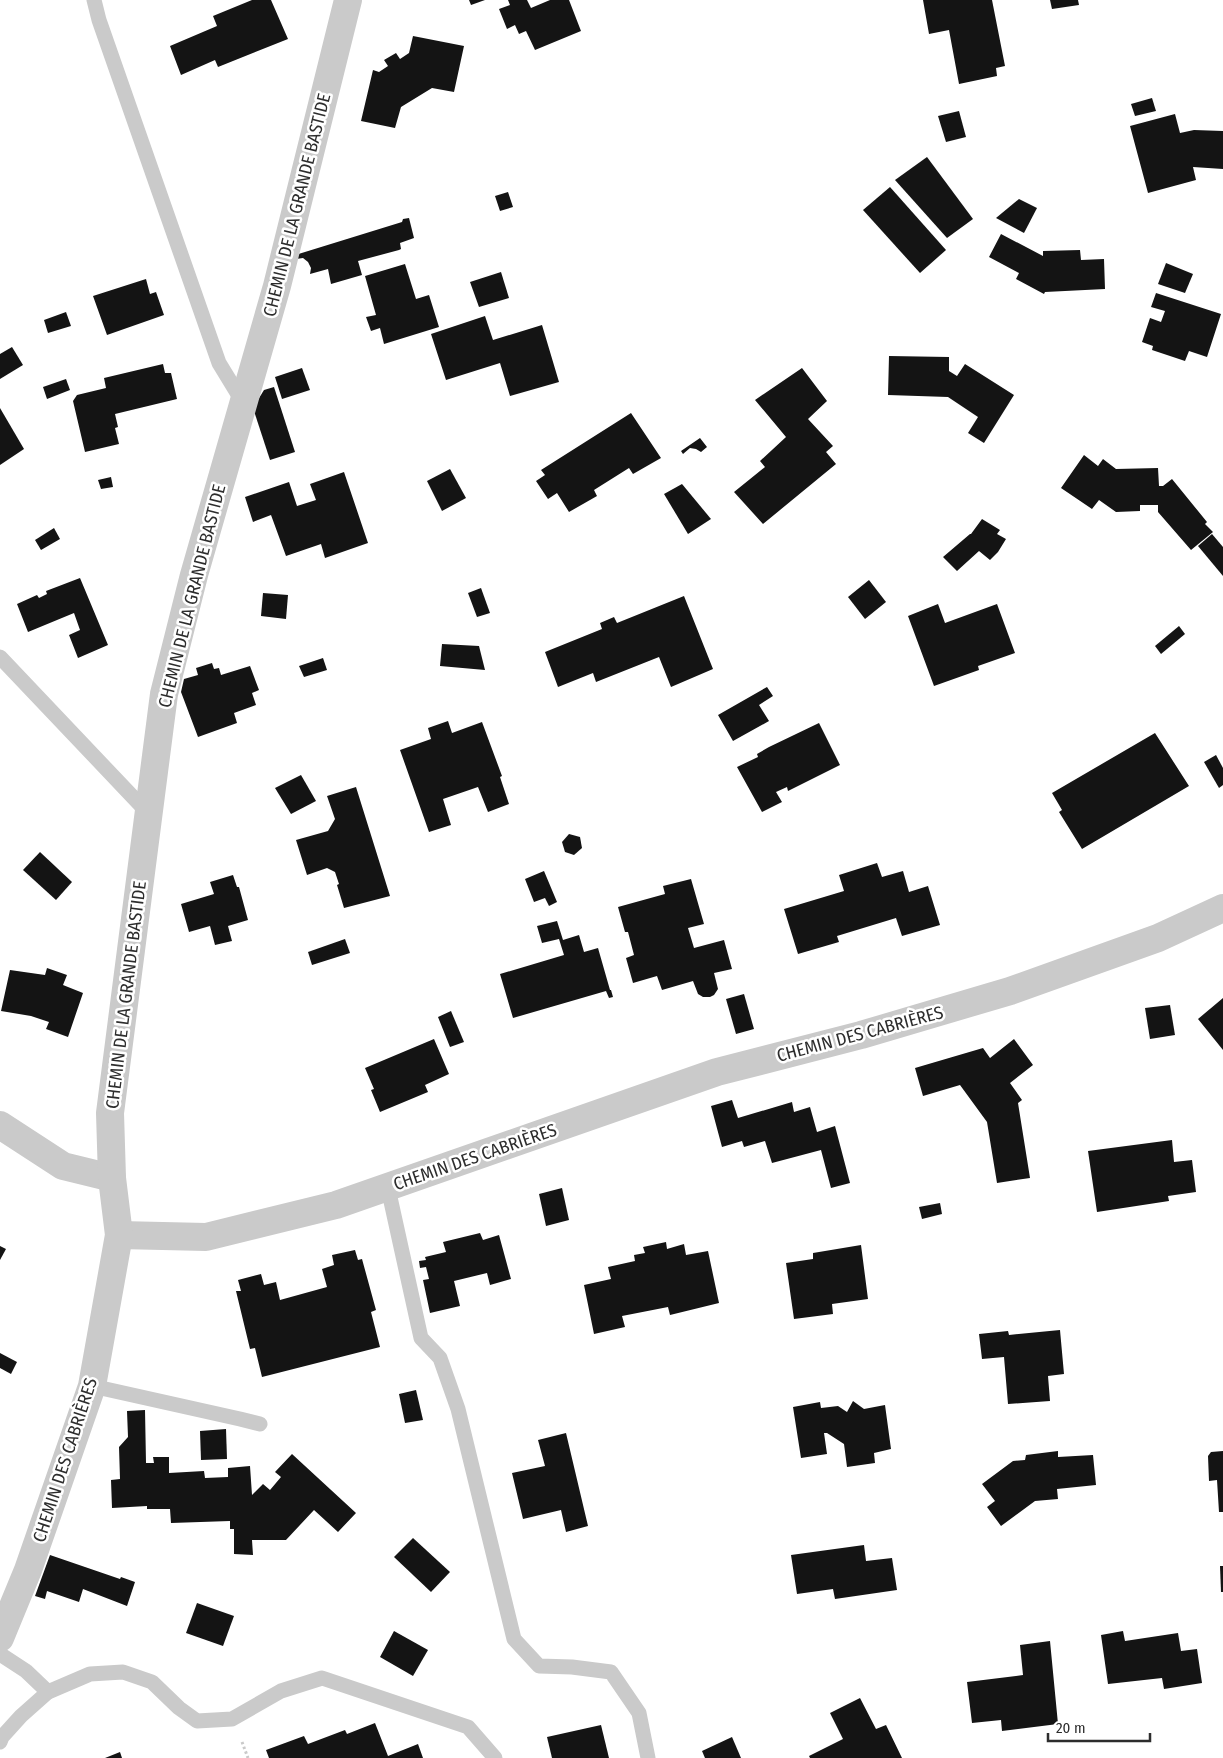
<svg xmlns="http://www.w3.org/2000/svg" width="1223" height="1758" viewBox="0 0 1223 1758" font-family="'Fira Sans Condensed',sans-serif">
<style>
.building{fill:#141414}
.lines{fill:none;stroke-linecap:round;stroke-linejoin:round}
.path{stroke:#cacaca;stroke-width:3;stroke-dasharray:2.5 2.5;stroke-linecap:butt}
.lane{stroke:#cacaca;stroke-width:15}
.street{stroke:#cacaca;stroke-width:28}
.labels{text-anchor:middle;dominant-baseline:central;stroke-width:5;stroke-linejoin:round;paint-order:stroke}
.street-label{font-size:18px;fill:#2d2d2d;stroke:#fff}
</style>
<rect width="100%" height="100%" fill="#fff"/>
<g class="building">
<polygon points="252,0 271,0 288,39 218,67 215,60 181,75 170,46 217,26 213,16"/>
<polygon points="469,0 485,0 471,5"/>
<polygon points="508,0 527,0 531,8 550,0 569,0 581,31 535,50 526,31 519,34 515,25 507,29 499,9 510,5"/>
<polygon points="923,0 992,0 1005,66 996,68 997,76 959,84 949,30 929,34"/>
<polygon points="1050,0 1078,0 1079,5 1052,9"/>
<polygon points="413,36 464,46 454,92 432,88 401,107 395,128 361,121 373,70 379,72 388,66 384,60 396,53 400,59 409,53"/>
<polygon points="1152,98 1156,111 1135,116 1131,104"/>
<polygon points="959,111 966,137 946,142 938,116"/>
<polygon points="1175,114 1180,133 1194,130 1223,131 1223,169 1193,167 1196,180 1148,193 1130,126"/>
<polygon points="927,157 973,219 947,238 895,180"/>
<polygon points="890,187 946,250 920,273 863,210"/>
<polygon points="508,192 513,207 500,211 495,196"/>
<polygon points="1019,199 1037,208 1024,233 996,218"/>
<polygon points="409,218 414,238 400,243 401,249 399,250 358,261 362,275 331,284 328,269 310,274 311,268 308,262 303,258 296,259 292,256 402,222 403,219"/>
<polygon points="1001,234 1043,256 1043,251 1080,250 1081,260 1104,259 1105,289 1045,292 1044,294 1016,279 1019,273 989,257"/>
<polygon points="1166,263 1193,274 1185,293 1158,284"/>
<polygon points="405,264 416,299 429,295 439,327 384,344 380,328 371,331 366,317 376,315 365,276"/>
<polygon points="501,272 509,298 479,307 470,282"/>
<polygon points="146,279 150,294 156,292 164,315 107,335 93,296"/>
<polygon points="1156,293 1221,314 1207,357 1189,351 1185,361 1152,350 1153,346 1142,342 1150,318 1161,322 1165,311 1151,307"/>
<polygon points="66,312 71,326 48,333 44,320"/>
<polygon points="485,316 493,340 542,325 559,382 510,396 500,363 446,380 431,334"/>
<polygon points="12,347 23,365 0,379 0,354"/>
<polygon points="889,356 949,357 949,371 957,376 965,364 1014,395 984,443 968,433 978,417 948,397 888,395"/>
<polygon points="163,364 165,373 171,373 177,399 115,414 118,427 115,428 119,444 85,452 73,401 77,395 106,388 104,378"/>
<polygon points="302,368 310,390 282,399 275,377"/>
<polygon points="802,368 827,401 808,419 833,446 826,452 836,464 763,524 734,492 765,467 760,461 786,437 755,400"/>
<polygon points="66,379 70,390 47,399 43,387"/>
<polygon points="274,387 295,452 270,460 253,408 264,390"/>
<polygon points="0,408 24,449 0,465"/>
<polygon points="631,413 661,458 633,474 629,468 594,490 597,496 569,512 557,493 548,499 536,481 545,475 541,470"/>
<polygon points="700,438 707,447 701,452 696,449 690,448 683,454 681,451"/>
<polygon points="1084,455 1098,466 1103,459 1116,469 1158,468 1159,486 1163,486 1172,479 1207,522 1205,524 1213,532 1191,550 1158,512 1158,505 1140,505 1140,511 1116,512 1099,500 1092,509 1061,488"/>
<polygon points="450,469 466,498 442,511 427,481"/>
<polygon points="344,472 368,543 325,558 321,544 286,556 271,515 253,522 245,497 289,482 297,506 316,500 310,484"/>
<polygon points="111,477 113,487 101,489 98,480"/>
<polygon points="682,484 711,519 688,534 664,494"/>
<polygon points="982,519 1000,530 997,534 1006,539 998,552 990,560 979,551 957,571 943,557 970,534 971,534"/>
<polygon points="54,528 60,539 41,550 35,540"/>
<polygon points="1212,534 1223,547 1223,576 1198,546"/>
<polygon points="80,578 108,645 78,658 69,635 80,630 74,613 28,632 17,604 37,595 39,598 47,594 46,591"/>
<polygon points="869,580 886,602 865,619 848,597"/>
<polygon points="481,588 490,613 477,617 468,593"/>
<polygon points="263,593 288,595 286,619 261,616"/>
<polygon points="684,596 713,669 671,687 659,657 596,682 593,673 558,687 545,652 602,629 600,623 614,617 617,623"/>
<polygon points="938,604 945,623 997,604 1015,653 978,666 979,670 934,686 908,616"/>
<polygon points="1179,626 1185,634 1161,654 1155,646"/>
<polygon points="442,644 479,646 485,670 440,666"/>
<polygon points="323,658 327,670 304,677 299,666"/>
<polygon points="212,663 214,669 219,668 221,675 250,666 259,690 252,693 256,705 234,713 237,723 198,737 181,692 184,679 198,675 196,668"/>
<polygon points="767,687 773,696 759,705 769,721 733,741 718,715"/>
<polygon points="448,721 452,733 482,722 502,776 500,777 509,804 488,812 478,787 443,799 451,825 429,832 400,750 431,739 428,728"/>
<polygon points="819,723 840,765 788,791 787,787 776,792 782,802 762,812 737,767 758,757 757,754 769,747"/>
<polygon points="1155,733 1189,786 1082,849 1059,812 1062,810 1052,793"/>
<polygon points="1216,755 1223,768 1223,785 1219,788 1204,762"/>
<polygon points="301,775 316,801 291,814 275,788"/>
<polygon points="356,787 390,896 344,908 337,885 339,884 335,872 327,868 307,875 296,840 328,831 335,819 327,796"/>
<polygon points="569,834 580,837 582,848 574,855 565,852 562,842"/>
<polygon points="40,852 72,882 56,900 23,870"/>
<polygon points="877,863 882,877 903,871 909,892 928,886 940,925 902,936 896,918 837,936 839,942 798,954 784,909 844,891 839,875"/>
<polygon points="544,871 557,902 549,906 545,898 534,902 525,879"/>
<polygon points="233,875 237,887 239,887 248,920 228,926 232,941 215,945 210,926 189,932 181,904 214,894 210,882"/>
<polygon points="691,879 704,924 688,928 694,948 724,940 732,969 714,973 718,989 714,995 710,997 703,997 698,994 693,981 662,990 657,976 633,983 626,958 634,955 628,932 625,932 618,907 665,894 663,886"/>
<polygon points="557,921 563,940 579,935 584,952 598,948 610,990 611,990 613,997 609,998 606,991 513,1018 500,974 564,955 559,939 542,943 537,926"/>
<polygon points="345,939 350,953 312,965 308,952"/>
<polygon points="47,968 67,975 63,985 83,993 68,1037 46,1029 49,1022 31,1016 1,1011 10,970 45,975"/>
<polygon points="744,994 754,1029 736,1034 726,999"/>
<polygon points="1223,998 1223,1050 1198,1019"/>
<polygon points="1170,1005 1175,1035 1150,1039 1145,1008"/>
<polygon points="451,1011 464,1042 450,1047 438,1017"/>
<polygon points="434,1039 449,1074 425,1085 428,1092 380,1112 371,1090 374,1089 365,1068"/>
<polygon points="1014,1039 1033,1065 1010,1083 1022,1100 1018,1103 1030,1178 997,1183 987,1122 960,1085 923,1096 915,1068 983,1048 990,1058"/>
<polygon points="732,1100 738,1118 792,1102 794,1112 810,1107 817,1132 835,1126 850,1183 831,1188 821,1150 772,1163 765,1141 744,1147 742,1141 722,1147 711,1106"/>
<polygon points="1172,1140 1174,1162 1192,1160 1196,1192 1168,1196 1169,1201 1097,1212 1088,1151"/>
<polygon points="562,1188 569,1220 546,1226 539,1194"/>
<polygon points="940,1203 942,1214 922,1219 919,1207"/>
<polygon points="480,1233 483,1240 499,1235 511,1279 490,1285 487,1273 454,1281 460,1306 430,1313 423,1280 429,1279 426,1267 420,1268 419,1261 426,1260 425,1257 446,1252 443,1242"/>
<polygon points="666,1242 667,1249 684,1244 686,1255 708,1251 719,1303 670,1315 668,1307 622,1316 625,1327 594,1334 584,1285 611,1279 608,1267 635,1261 634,1255 645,1253 643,1247"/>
<polygon points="861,1245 868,1299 832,1304 833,1314 794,1319 786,1263 813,1259 813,1253"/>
<polygon points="0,1246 6,1249 0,1260"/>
<polygon points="355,1250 358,1260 362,1259 376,1310 371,1312 380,1347 262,1377 255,1348 250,1349 236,1291 241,1291 238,1280 261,1274 264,1285 276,1282 280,1300 327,1287 322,1269 334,1265 332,1255"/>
<polygon points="1060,1330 1064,1374 1048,1376 1050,1401 1008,1404 1004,1357 982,1359 979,1334 1008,1331 1009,1335"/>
<polygon points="0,1353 17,1362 11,1374 0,1368"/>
<polygon points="416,1390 423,1420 405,1423 399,1394"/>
<polygon points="853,1401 864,1409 885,1405 891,1449 874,1453 875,1463 847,1467 844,1444 827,1433 824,1433 827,1454 801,1458 793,1407 820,1402 821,1408 838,1406 847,1412"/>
<polygon points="145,1410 146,1463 154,1463 153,1457 169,1457 169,1473 204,1471 205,1478 228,1477 228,1468 250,1466 252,1495 263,1484 270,1490 281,1477 275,1472 292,1454 356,1513 338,1532 314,1510 286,1540 252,1540 253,1555 234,1554 234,1529 230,1529 230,1521 171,1523 170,1509 147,1509 147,1506 112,1508 111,1480 120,1479 119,1447 128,1437 127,1411"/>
<polygon points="226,1429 227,1459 201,1460 200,1431"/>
<polygon points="566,1433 588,1526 566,1532 561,1510 523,1519 512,1473 545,1466 538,1440"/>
<polygon points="1058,1451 1058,1457 1093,1455 1096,1485 1057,1489 1058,1499 1035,1501 1001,1526 987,1507 995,1501 982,1484 1013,1461 1025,1460 1026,1455"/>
<polygon points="1223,1451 1223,1512 1219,1512 1217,1480 1209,1481 1208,1456 1211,1452"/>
<polygon points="413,1538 450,1572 431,1592 394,1557"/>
<polygon points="864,1545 866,1561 892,1558 897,1590 835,1599 833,1589 797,1594 791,1555"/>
<polygon points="50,1555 120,1579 121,1577 135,1582 127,1606 83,1589 79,1602 47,1591 45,1599 35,1596"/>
<polygon points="1220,1566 1223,1566 1223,1592 1221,1592"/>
<polygon points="197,1603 234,1616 223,1646 186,1633"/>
<polygon points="394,1631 428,1650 413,1676 380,1657"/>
<polygon points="1123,1631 1125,1641 1178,1633 1181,1651 1197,1649 1202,1683 1164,1689 1162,1678 1108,1684 1101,1635"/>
<polygon points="1050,1641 1058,1724 1002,1731 1001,1720 972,1723 967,1682 1023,1675 1020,1645"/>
<polygon points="860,1698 876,1729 886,1725 902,1758 810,1758 809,1756 843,1739 830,1713"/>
<polygon points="375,1723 388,1756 418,1744 423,1758 269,1758 266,1750 304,1736 308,1744 345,1730 347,1734"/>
<polygon points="601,1725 609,1758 552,1758 547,1737"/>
<polygon points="732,1737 741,1758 705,1758 702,1751"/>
<polygon points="120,1752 122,1758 105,1758"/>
</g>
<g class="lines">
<polyline class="path" points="242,1742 248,1758"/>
<g class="lane">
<polyline points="94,0 99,20 219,363 244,404"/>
<polyline points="0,657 149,814"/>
<polyline points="388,1188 421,1338 440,1358 458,1409 514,1639 539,1666 572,1667 611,1672 639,1713 648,1758"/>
<polyline points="92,1386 240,1419 260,1424"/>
<polyline points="0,1654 26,1671 48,1692"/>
<polyline points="0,1742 2,1737 21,1716 48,1692 90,1674 123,1672 152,1682 179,1708 197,1721 232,1719 281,1691 322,1678 468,1727 495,1758"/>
</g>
<g class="street">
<polyline points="0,1125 63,1166 112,1178"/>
<polyline points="119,1235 206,1237 336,1205 717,1072 861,1035 1010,991 1158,938 1223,908"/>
<polyline points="0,1638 28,1570 92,1386 119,1235 112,1178 110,1113 164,694 194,575 277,286 348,0"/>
</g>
</g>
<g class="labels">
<g class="street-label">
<text transform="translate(297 205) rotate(-76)">CHEMIN DE LA GRANDE BASTIDE</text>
<text transform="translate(192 596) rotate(-76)">CHEMIN DE LA GRANDE BASTIDE</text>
<text transform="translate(126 995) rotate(-83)">CHEMIN DE LA GRANDE BASTIDE</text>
<text transform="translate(860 1034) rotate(-15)">CHEMIN DES CABRIÈRES</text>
<text transform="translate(475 1157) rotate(-19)">CHEMIN DES CABRIÈRES</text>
<text transform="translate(65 1460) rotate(-72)">CHEMIN DES CABRIÈRES</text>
</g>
</g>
<path d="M1048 1733v8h102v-8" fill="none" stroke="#2d2d2d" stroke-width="2.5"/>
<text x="1056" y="1733" font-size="15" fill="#2d2d2d" stroke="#ffffff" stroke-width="4" paint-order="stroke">20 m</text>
</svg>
